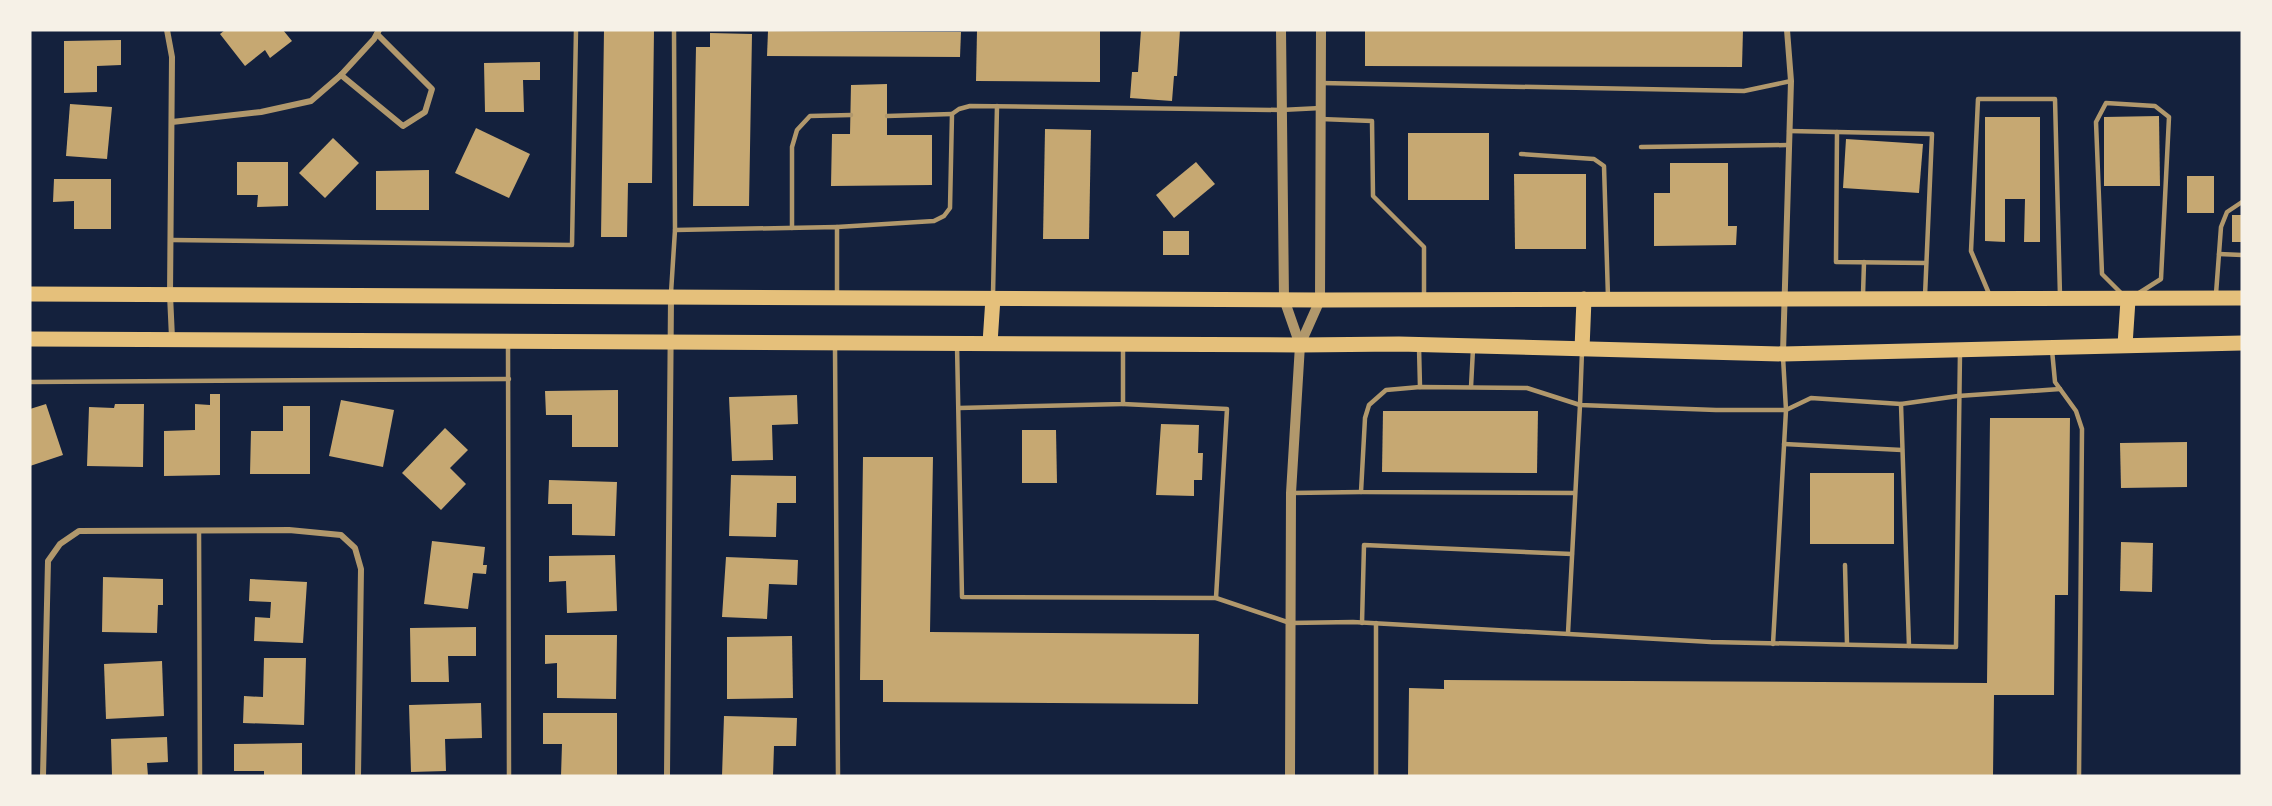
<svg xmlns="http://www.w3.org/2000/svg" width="2272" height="806" viewBox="0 0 2272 806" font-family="'IBM Plex Sans',sans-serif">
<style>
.building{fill:#c6a872}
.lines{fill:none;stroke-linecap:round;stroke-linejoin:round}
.service{stroke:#b1986c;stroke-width:4.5}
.minor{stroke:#b1986c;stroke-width:6}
.tertiary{stroke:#b1986c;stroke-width:10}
.primary{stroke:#e5c07b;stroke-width:15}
</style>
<rect width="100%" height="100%" fill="#14213d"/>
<g class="building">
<polygon points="225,30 283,30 292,41 270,58 265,50 245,66 220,34"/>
<polygon points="604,30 654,30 652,183 628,183 627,237 601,237"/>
<polygon points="1100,30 1100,82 976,81 977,31"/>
<polygon points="1141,30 1180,30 1177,76 1174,76 1172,101 1130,98 1132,72 1138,72"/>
<polygon points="1365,30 1743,30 1742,67 1365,66"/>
<polygon points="768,31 961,32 960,57 767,56"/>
<polygon points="710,33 752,34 749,206 693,206 696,47 710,47"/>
<polygon points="121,40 121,65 97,66 97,92 64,93 64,41"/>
<polygon points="540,62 540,80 523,80 524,112 485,112 484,63"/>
<polygon points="887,84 887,135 932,135 932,185 831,186 832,134 850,134 851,85"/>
<polygon points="70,104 112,107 107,159 66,156"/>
<polygon points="2159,116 2160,186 2104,186 2104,117"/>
<polygon points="1985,117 2040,117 2040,242 2024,242 2025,199 2005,199 2005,242 1985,241"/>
<polygon points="476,128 530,154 509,198 455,173"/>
<polygon points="1045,129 1091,130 1089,239 1043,239"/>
<rect x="1408" y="133" width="81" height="67"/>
<polygon points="333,138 359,163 325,198 299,173"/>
<polygon points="1846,139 1923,144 1919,193 1843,188"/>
<polygon points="237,162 288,162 288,206 257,207 258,195 237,195"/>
<polygon points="1196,162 1215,184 1174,218 1156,195"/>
<polygon points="1670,163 1728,163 1728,226 1737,226 1736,245 1654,246 1654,193 1670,193"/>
<polygon points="429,170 429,210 376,210 376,171"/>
<polygon points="1514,174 1586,174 1586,249 1515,249"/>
<rect x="2187" y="176" width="27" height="37"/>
<polygon points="54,179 111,179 111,229 74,229 74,201 53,202"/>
<rect x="2232" y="215" width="10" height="27"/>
<rect x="1163" y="231" width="26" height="24"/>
<polygon points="618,390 618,447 572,447 572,415 546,415 545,391"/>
<polygon points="210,394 220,394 220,475 164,476 164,431 195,430 195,404 210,405"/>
<polygon points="797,395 798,424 772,425 773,460 732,461 729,397"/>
<polygon points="341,400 394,410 383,467 329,456"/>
<polygon points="46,404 63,455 30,466 30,409"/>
<polygon points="115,404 144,404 143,467 87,466 89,407 114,408"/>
<polygon points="283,406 310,406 310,474 250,474 251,431 283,431"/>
<polygon points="1383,411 1538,411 1537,473 1382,472"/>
<polygon points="1990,418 2070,418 2068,595 2055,595 2054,695 1994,695 1993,776 1408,776 1409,688 1444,689 1444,680 1987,683"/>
<polygon points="1161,424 1199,425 1198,453 1203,453 1202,480 1194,480 1194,496 1156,495"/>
<polygon points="445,428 468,450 450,468 466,484 441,510 402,473"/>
<polygon points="1022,430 1056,430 1057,483 1022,483"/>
<polygon points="2187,442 2187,487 2121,488 2120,443"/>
<polygon points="863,457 933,457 930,632 1199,634 1198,704 883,702 883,680 860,680"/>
<rect x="1810" y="473" width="84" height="71"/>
<polygon points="731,475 796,476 796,503 777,503 776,537 729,536"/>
<polygon points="549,480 617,482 615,536 572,535 572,504 548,504"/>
<polygon points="432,541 485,547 483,565 487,565 486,574 473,573 468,609 424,604"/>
<polygon points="2121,542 2153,543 2152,592 2120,591"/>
<polygon points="615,555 617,611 567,613 566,581 549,582 549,556"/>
<polygon points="726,557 798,560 797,585 769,584 767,619 722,617"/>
<polygon points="103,577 163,579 163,605 158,605 157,633 102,632"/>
<polygon points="250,579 307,582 303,643 254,641 255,617 270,618 271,602 249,601"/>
<polygon points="476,627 476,656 448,656 449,682 411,682 410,628"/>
<polygon points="545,635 617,635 616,699 557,698 557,663 545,664"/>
<polygon points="792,636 793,698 727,699 727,637"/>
<polygon points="264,658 306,658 304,725 243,723 244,696 263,697"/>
<polygon points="162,661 164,716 106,719 104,664"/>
<polygon points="481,703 482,738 445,739 446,771 411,772 409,705"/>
<polygon points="543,713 617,713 617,776 561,776 562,744 543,744"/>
<polygon points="724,716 797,718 796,746 774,746 773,776 722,776"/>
<polygon points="167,737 168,762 147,763 148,776 112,776 111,739"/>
<polygon points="302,743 302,776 264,776 264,771 234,771 234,744"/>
</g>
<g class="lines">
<g class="service">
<polyline points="674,30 675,230"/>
<polyline points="1321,83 1744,91 1791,81"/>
<polygon points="2106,103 2155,106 2169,117 2161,279 2128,300 2102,274 2096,122"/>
<polyline points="887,116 952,114"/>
<polyline points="1321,119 1372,121 1373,196 1424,247 1424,298"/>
<polyline points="1789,131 1932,134 1925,296"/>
<polyline points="1837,132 1836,262 1926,263"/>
<polyline points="1641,147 1788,145"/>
<polyline points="1521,154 1594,159 1604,166 1608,297"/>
<polyline points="837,227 934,221 944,216 950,208 952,114 959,109 970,106 1281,110 1321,108"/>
<polyline points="792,228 792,147 797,130 810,116 851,115"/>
<polyline points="172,240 572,245 576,30"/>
<polyline points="2219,254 2242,255"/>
<polyline points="671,293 675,230 837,227 837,296"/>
<polyline points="2216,294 2221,227 2227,212 2242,202"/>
<polyline points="993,295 997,106"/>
<polyline points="1863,295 1864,262"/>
<polyline points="1990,296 1971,251 1978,99 2055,99 2060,296"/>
<polyline points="508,344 509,776"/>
<polyline points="957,345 962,597 1216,598 1290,623 1353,622 1711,642 1956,647 1960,352"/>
<polyline points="835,347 838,776"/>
<polyline points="1419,347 1420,387"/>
<polyline points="2052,350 2055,382 2076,411 2082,429 2079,776"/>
<polyline points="1582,351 1580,405 1716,410 1786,410 1783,357"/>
<polyline points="30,382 509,379"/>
<polyline points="1471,387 1473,349"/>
<polyline points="1123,404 1227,409 1216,598"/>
<polyline points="959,408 1123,404 1123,346"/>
<polyline points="1784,444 1902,450"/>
<polyline points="1292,493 1361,492"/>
<polyline points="199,531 200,776"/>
<polyline points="1845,565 1847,644"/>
<polyline points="1362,623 1364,545 1572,554"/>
<polyline points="1568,633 1580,405 1527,388 1420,387 1386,390 1369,405 1365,418 1361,492 1575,493"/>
<polyline points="1773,644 1786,410 1811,398 1901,404"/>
<polyline points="1909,646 1901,404 1958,396 2060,389"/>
<polyline points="1376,776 1376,623"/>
</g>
<g class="minor">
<polyline points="167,30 172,57 170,295 172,338"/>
<polyline points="341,75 403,126 425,112 432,89 377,34"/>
<polyline points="172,122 261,112 311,101 341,75 374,39 379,30"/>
<polyline points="1783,353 1791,81 1787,30"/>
<polyline points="43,776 48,561 60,544 79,531 289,530 341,535 355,548 361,569 358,776"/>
<polyline points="667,776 671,297"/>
</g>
<g class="tertiary">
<polyline points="1281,30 1284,299 1300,345"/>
<polyline points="1290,776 1291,493 1300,345 1320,300 1321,30"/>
</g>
<g class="primary">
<polyline points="30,294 1320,300 2242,298"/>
<polyline points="30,339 1300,345 1399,344 1783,354 2242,343"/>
<polyline points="990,343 993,298"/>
<polyline points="2125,345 2128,300"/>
<polyline points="1582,349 1584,299"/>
</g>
</g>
<rect width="2272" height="806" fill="none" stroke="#f6f1e7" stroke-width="63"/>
</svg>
